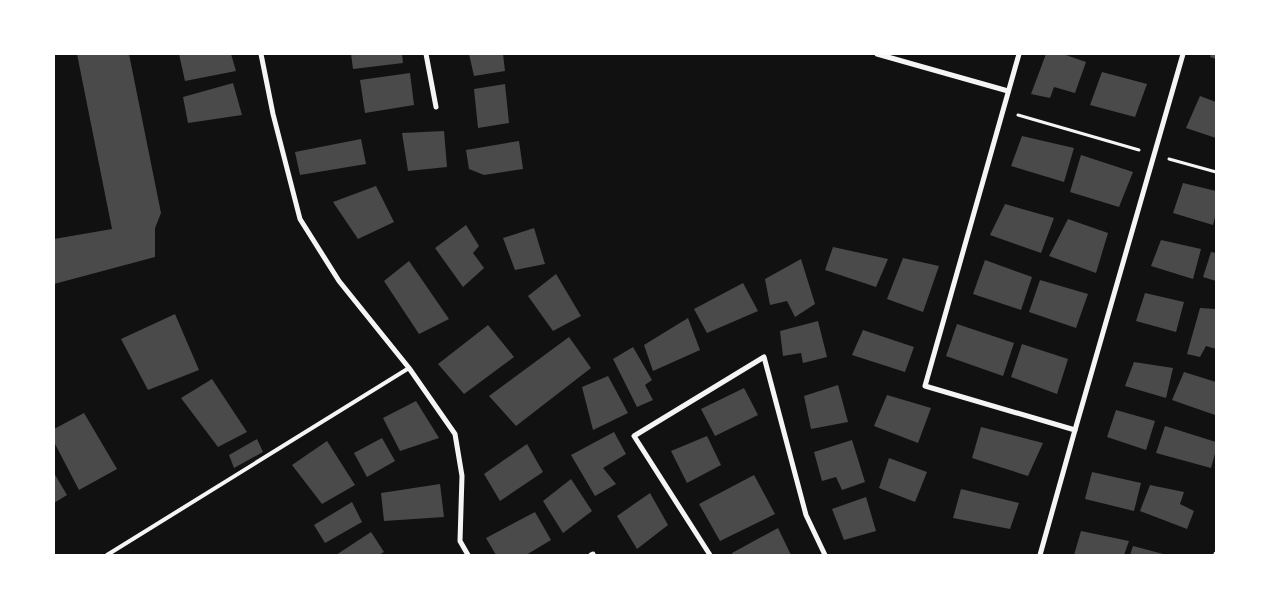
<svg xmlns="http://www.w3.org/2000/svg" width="1270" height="609" viewBox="0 0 1270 609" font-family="Manrope,sans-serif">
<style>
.building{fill:#4a4a4a}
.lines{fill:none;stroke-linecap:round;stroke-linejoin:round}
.path{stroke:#f5f5f5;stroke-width:3}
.service{stroke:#f5f5f5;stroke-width:4}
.minor{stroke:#f5f5f5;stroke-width:5}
</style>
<rect width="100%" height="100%" fill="#111"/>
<g class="building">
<polygon points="77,54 129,54 161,213 155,228 155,257 54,284 54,239 112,229"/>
<polygon points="179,54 231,54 236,71 185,81"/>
<polygon points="351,54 402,54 403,63 353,69"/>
<polygon points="469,54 503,54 505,71 474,76"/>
<polygon points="1046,54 1063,54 1086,62 1075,93 1054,87 1050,98 1031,94"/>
<polygon points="1211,54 1216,54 1216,59 1210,57"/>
<polygon points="1102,72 1147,84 1135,117 1090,105"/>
<polygon points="410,73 414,105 365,113 360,80"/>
<polygon points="233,83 242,115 188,123 183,97"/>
<polygon points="505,84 509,123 478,128 474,89"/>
<polygon points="1200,96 1216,102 1216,138 1186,128"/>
<polygon points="444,131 447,167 408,171 402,133"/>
<polygon points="1022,136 1074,148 1064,182 1011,166"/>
<polygon points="361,139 366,164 300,175 295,152"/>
<polygon points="519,141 523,169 484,175 469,169 466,150"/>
<polygon points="1081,155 1133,172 1119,207 1070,192"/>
<polygon points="1183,183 1216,191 1216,213 1213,225 1173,213"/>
<polygon points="376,186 394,222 358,239 333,202"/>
<polygon points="1005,204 1054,218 1041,253 990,235"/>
<polygon points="1068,219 1108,233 1096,273 1049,256"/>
<polygon points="466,225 479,246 473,253 484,268 463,287 435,248"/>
<polygon points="534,228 545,264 515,270 503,238"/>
<polygon points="1161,240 1201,249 1193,279 1151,266"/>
<polygon points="833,247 888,259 876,287 825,270"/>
<polygon points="1211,252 1216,253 1216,281 1203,277"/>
<polygon points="903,258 939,266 923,312 887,299"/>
<polygon points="801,259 815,304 795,317 787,301 770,305 765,279"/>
<polygon points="985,260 1032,277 1021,310 973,294"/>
<polygon points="409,261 449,319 419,334 384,281"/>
<polygon points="556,274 581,316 553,331 528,296"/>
<polygon points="1040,280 1088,294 1076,328 1029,312"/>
<polygon points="743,283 758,311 707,333 694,309"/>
<polygon points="1145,293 1184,302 1176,332 1136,321"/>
<polygon points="1200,308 1216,309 1216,349 1206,346 1200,357 1187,354"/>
<polygon points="175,314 199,370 148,390 121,339"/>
<polygon points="688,318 700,350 653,371 644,345"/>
<polygon points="818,321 827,357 803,363 801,353 783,356 780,331"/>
<polygon points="957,324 1014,343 1003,376 946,356"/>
<polygon points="488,325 514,357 464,394 438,364"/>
<polygon points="863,330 914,347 905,372 852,355"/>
<polygon points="569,337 591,368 516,426 489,396"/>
<polygon points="1022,344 1068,359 1057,394 1011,377"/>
<polygon points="633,347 652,380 645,385 653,400 637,407 613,359"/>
<polygon points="1134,362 1173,368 1166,398 1125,386"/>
<polygon points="1184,372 1216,382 1216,412 1215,415 1172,400"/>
<polygon points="608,376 628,413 593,430 582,387"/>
<polygon points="212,379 247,432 218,447 181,398"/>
<polygon points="838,385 848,422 811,429 804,396"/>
<polygon points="744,388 758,415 715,436 701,409"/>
<polygon points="887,395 931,408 918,443 874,426"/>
<polygon points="416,401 439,438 400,451 383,418"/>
<polygon points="1116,410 1155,421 1146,450 1107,437"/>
<polygon points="84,413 117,469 79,490 54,442 54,429"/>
<polygon points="1165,426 1216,442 1216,450 1211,468 1156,453"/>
<polygon points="981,427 1043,443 1028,476 972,458"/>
<polygon points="614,432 626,454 603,468 616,484 595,496 571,455"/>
<polygon points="707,436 721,465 687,483 671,451"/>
<polygon points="382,438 395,461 367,477 354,453"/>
<polygon points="257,439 263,452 234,468 229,455"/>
<polygon points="852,440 865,482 842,490 836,477 822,481 814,452"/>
<polygon points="327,441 355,485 322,504 292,465"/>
<polygon points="527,444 543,472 500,501 484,474"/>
<polygon points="889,458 927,472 915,502 879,488"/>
<polygon points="1092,472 1141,483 1134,511 1085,499"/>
<polygon points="54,473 67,495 54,503"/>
<polygon points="754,475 775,514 720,541 699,504"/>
<polygon points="571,479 592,511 563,533 543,501"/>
<polygon points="440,484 444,517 384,521 381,493"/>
<polygon points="1150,485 1184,492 1180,504 1194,511 1187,529 1140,511"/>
<polygon points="961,489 1019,503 1010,529 953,518"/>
<polygon points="650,493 668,525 637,549 617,516"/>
<polygon points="866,497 876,531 844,540 832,509"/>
<polygon points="352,502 362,522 325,543 314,525"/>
<polygon points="535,512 551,540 526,555 496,555 486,538"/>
<polygon points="778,528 791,555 733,555 732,553"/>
<polygon points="1081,531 1129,541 1124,555 1074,555"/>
<polygon points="371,532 384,552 379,555 336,555"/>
<polygon points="1133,546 1167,555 1130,555"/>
</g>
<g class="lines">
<g class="path">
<polyline points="1018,115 1139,150"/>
<polyline points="1169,159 1216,172"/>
</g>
<polyline class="service" points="107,555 409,368"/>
<g class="minor">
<polyline points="261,54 273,114 300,219 339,281 409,368 455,434 462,476 460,541 468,555"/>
<polyline points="426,54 436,107"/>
<polyline points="877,54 1008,91"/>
<polyline points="1019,54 925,386 1075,430"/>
<polyline points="591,555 593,554"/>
<polyline points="710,555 634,436 764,357 806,515 825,555"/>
<polyline points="1040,555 1075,430 1183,54"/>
<polyline points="1216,555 1216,554"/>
</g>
</g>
<rect width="1270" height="609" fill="none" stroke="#ffffff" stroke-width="110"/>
</svg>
